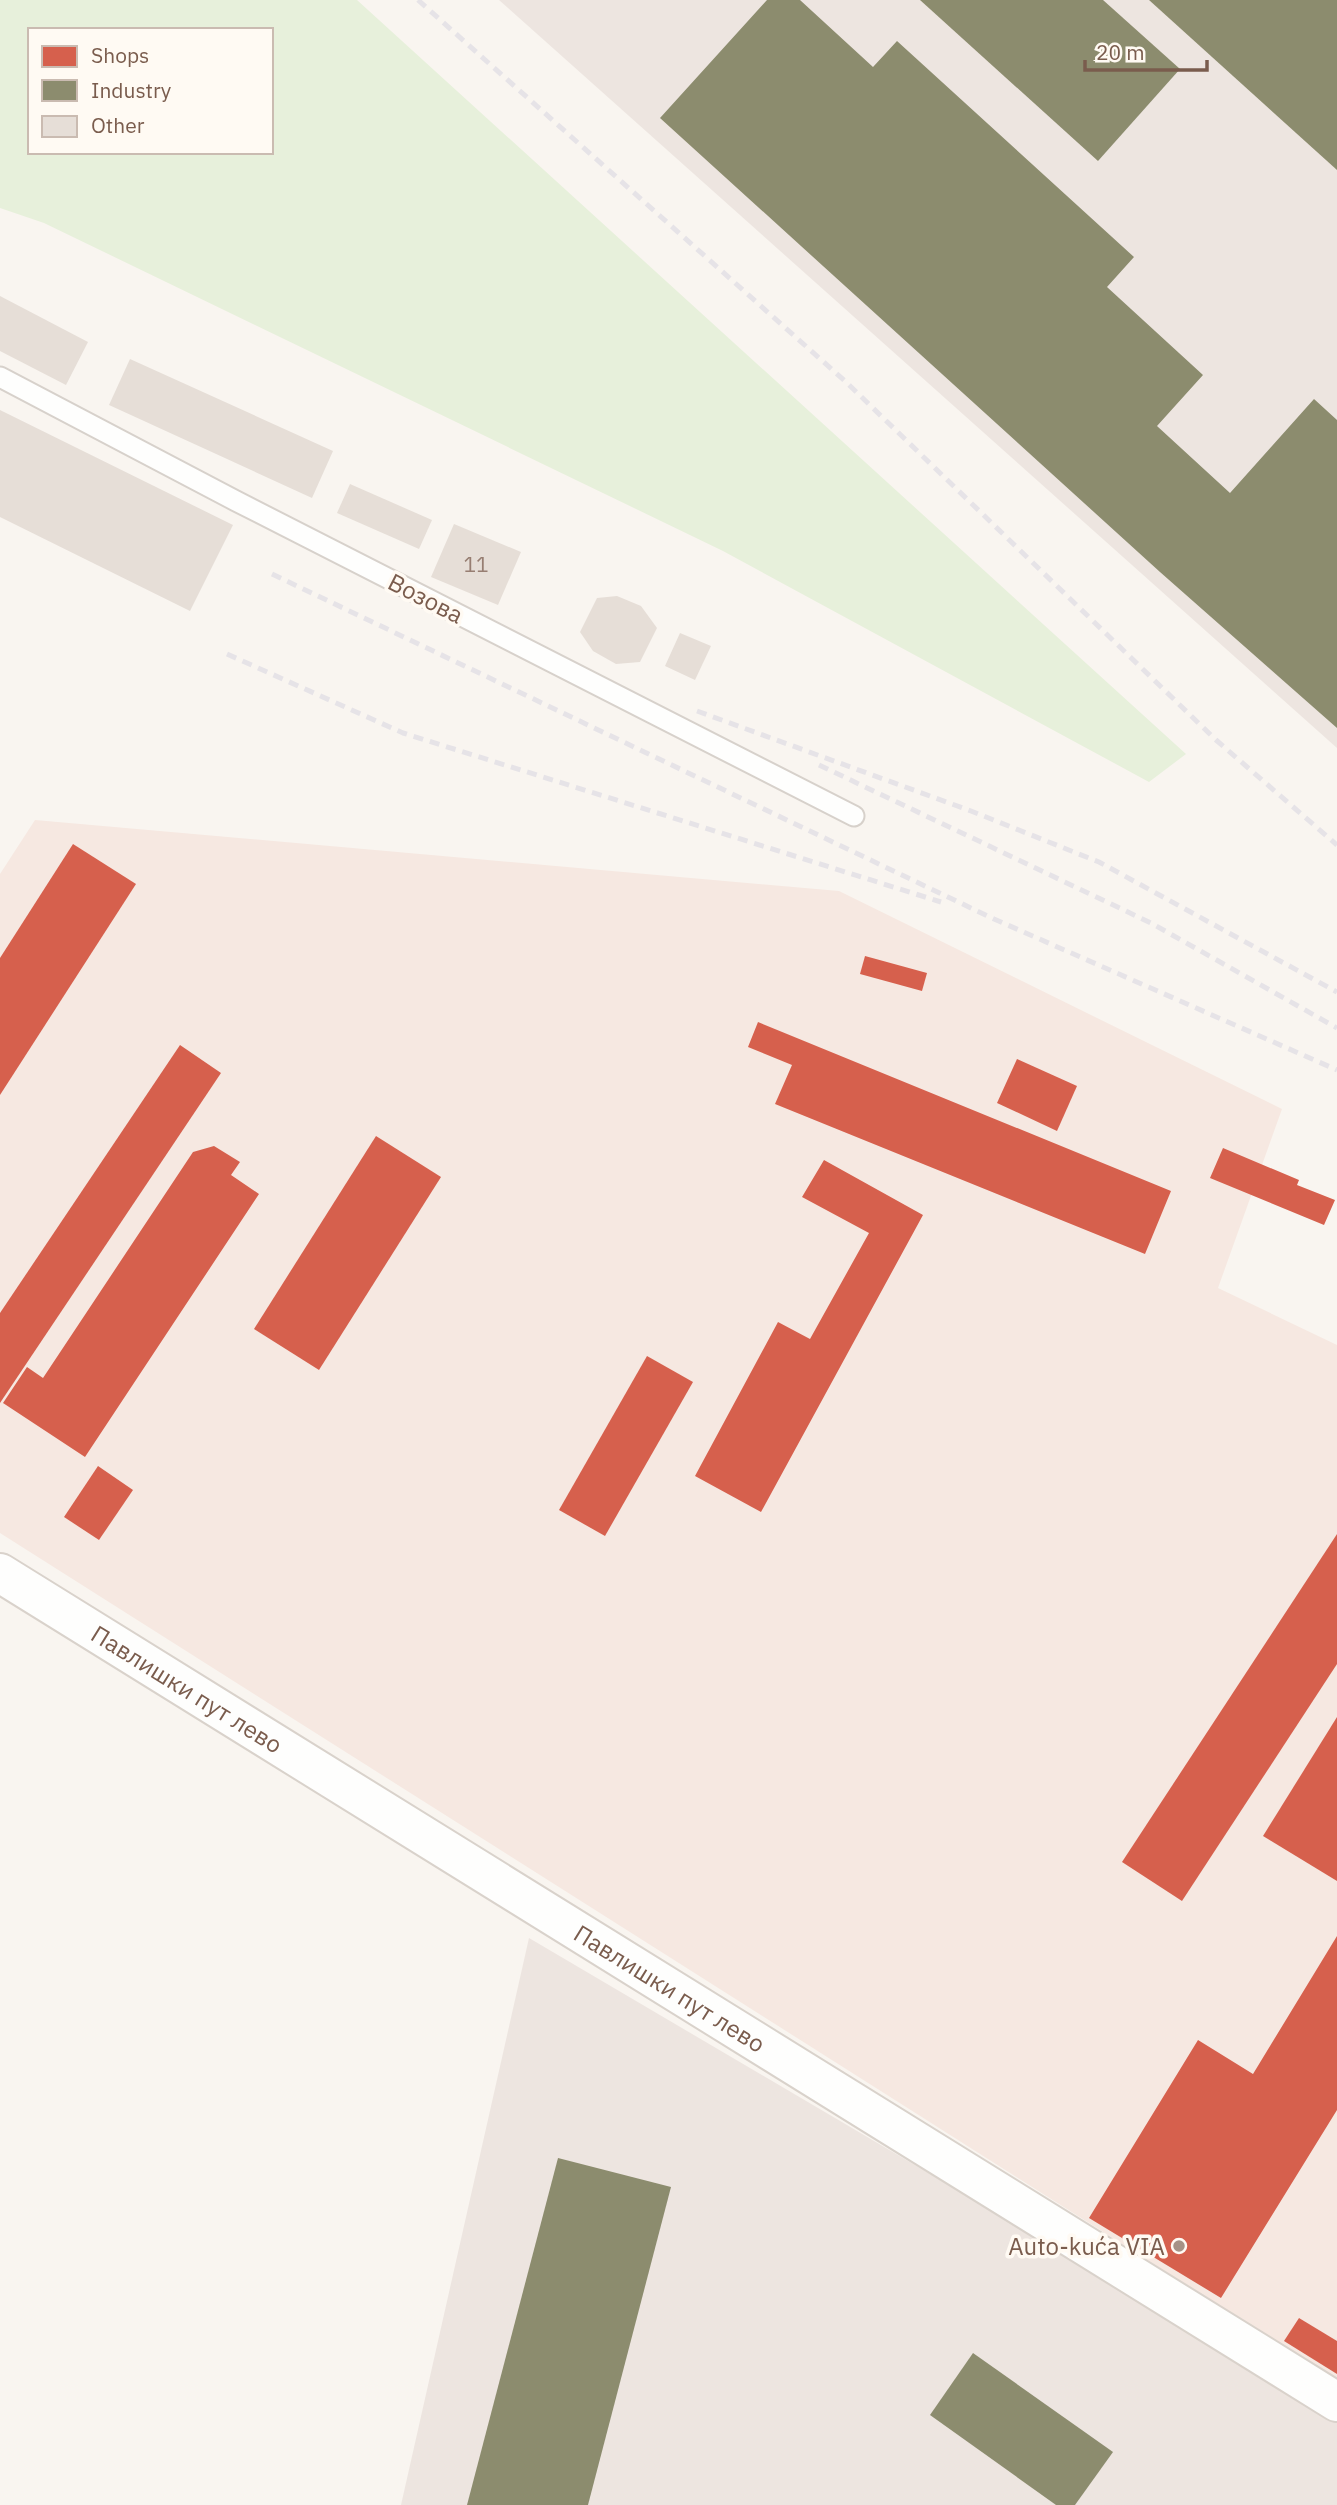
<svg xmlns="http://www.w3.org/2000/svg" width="1337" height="2505" viewBox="0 0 1337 2505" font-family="'IBM Plex Sans',sans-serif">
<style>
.commercial{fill:#f6e8e1}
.industrial{fill:#ede5e0}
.green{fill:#e7f0db;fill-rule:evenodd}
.shops{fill:#d6604d}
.industry{fill:#8c8c6e}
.building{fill:#e6ded7}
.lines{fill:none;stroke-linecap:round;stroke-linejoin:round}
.lane-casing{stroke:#d7d1cb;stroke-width:23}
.secondary-casing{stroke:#d9d2cb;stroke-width:42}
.lane{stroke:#fefefd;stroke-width:19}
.secondary{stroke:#fefefd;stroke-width:38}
.rail{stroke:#e6e3e7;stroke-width:5;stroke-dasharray:10 7;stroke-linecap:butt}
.poi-dot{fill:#a69286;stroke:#fffaf3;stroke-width:2.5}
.labels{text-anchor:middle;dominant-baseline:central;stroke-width:7;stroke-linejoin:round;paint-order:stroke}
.number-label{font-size:21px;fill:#977e72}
.street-label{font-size:24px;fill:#7a5c4d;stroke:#fffaf3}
.poi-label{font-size:24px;fill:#7a5c4d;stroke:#fffaf3;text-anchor:end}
</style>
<rect width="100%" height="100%" fill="#f9f5f0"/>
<polygon class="commercial" points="35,820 839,891 1282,1109 1218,1288 1337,1345 1337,2380 0,1533 0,874"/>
<g class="industrial">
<polygon points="499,0 1337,0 1337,748"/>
<polygon points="529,1938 1224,2347 1337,2421 1337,2505 401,2505"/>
</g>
<path class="green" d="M0 0H357L1186 754 1149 782 723 551 44 223 0 208ZM30 30H271V152H30Z"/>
<g class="shops">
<polygon points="73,844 136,884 0,1095 0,958"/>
<polygon points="865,956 927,973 922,991 860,974"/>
<polygon points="758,1022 1171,1191 1145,1254 775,1104 792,1065 748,1047"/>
<polygon points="180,1045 221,1073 0,1403 0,1313"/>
<polygon points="1017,1059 1077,1086 1057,1131 997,1103"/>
<polygon points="376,1136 441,1177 319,1370 254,1329"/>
<polygon points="214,1146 240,1162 231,1175 259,1194 85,1457 3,1403 27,1367 43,1378 193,1152"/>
<polygon points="1223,1148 1299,1180 1297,1185 1335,1200 1324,1225 1210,1178"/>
<polygon points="824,1160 923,1215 761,1512 695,1476 778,1322 810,1339 869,1233 802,1197"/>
<polygon points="647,1356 693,1382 605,1536 559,1510"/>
<polygon points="98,1466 133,1490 99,1540 64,1517"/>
<polygon points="1337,1534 1337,1664 1182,1901 1122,1862"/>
<polygon points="1337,1717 1337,1881 1263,1836"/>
<polygon points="1337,1936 1337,2110 1221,2298 1089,2218 1198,2040 1253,2074"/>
<polygon points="1299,2318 1337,2341 1337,2374 1284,2341"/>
</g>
<g class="industry">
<polygon points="767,0 800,0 873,67 897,41 1134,257 1107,287 1203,375 1157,426 1230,493 1314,399 1337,420 1337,728 1160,572 660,118"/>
<polygon points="920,0 1103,0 1180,69 1098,161"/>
<polygon points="1149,0 1337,0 1337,170"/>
<polygon points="558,2158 671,2187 588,2505 467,2505"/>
<polygon points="973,2353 1113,2452 1075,2505 1056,2505 930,2415"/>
</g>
<g class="building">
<polygon points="0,296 88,342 66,385 0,351"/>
<polygon points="130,359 333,451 312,498 109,405"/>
<polygon points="0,410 233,525 190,611 0,517"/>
<polygon points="350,484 432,520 419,549 337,513"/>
<polygon points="454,524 521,552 498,605 431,577"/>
<polygon points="617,596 641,606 657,628 640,662 616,664 593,651 580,632 597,598"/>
<polygon points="680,633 711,646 695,680 665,666"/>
</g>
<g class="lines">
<g class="lane-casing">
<polyline id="lane" points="0,377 236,501 854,816"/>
</g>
<g class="secondary-casing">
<g id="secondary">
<path id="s1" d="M0 1573 1337 2402"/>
</g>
</g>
<use href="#lane" class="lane"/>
<use href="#secondary" class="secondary"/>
<g class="rail">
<polyline points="418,0 846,382 1216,740 1337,845"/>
<polyline points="272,574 994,919 1337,1070"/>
<polyline points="227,654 403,733 941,902"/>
<polyline points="697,711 971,811 1099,862 1337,992"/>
<polyline points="819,765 1151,923 1337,1028"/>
</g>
</g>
<circle class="poi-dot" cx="1179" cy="2246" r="7"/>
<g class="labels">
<g class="number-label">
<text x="476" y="564">11</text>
</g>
<g class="street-label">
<text transform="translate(426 598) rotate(27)">Возова</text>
<text stroke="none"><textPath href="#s1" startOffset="220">Павлишки пут лево</textPath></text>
<text stroke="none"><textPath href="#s1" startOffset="788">Павлишки пут лево</textPath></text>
</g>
<g class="poi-label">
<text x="1165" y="2246">Auto-kuća VIA</text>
</g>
</g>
<rect x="28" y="28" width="245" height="126" fill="#fffaf3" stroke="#cabbb1" stroke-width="2"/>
<rect x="42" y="46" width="35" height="21" fill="#d6604d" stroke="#cabbb1" stroke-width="2"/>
<text x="91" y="63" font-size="21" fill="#7a5c4d">Shops</text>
<rect x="42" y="80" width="35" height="21" fill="#8c8c6e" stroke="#cabbb1" stroke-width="2"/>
<text x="91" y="98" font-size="21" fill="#7a5c4d">Industry</text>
<rect x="42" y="116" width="35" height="21" fill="#e6ded7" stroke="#cabbb1" stroke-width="2"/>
<text x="91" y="133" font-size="21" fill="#7a5c4d">Other</text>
<path d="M1085 60v10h122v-10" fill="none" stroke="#7a5c4d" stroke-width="3.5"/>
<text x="1096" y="60" font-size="21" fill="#7a5c4d" stroke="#fffaf3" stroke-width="5" paint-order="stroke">20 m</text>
</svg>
